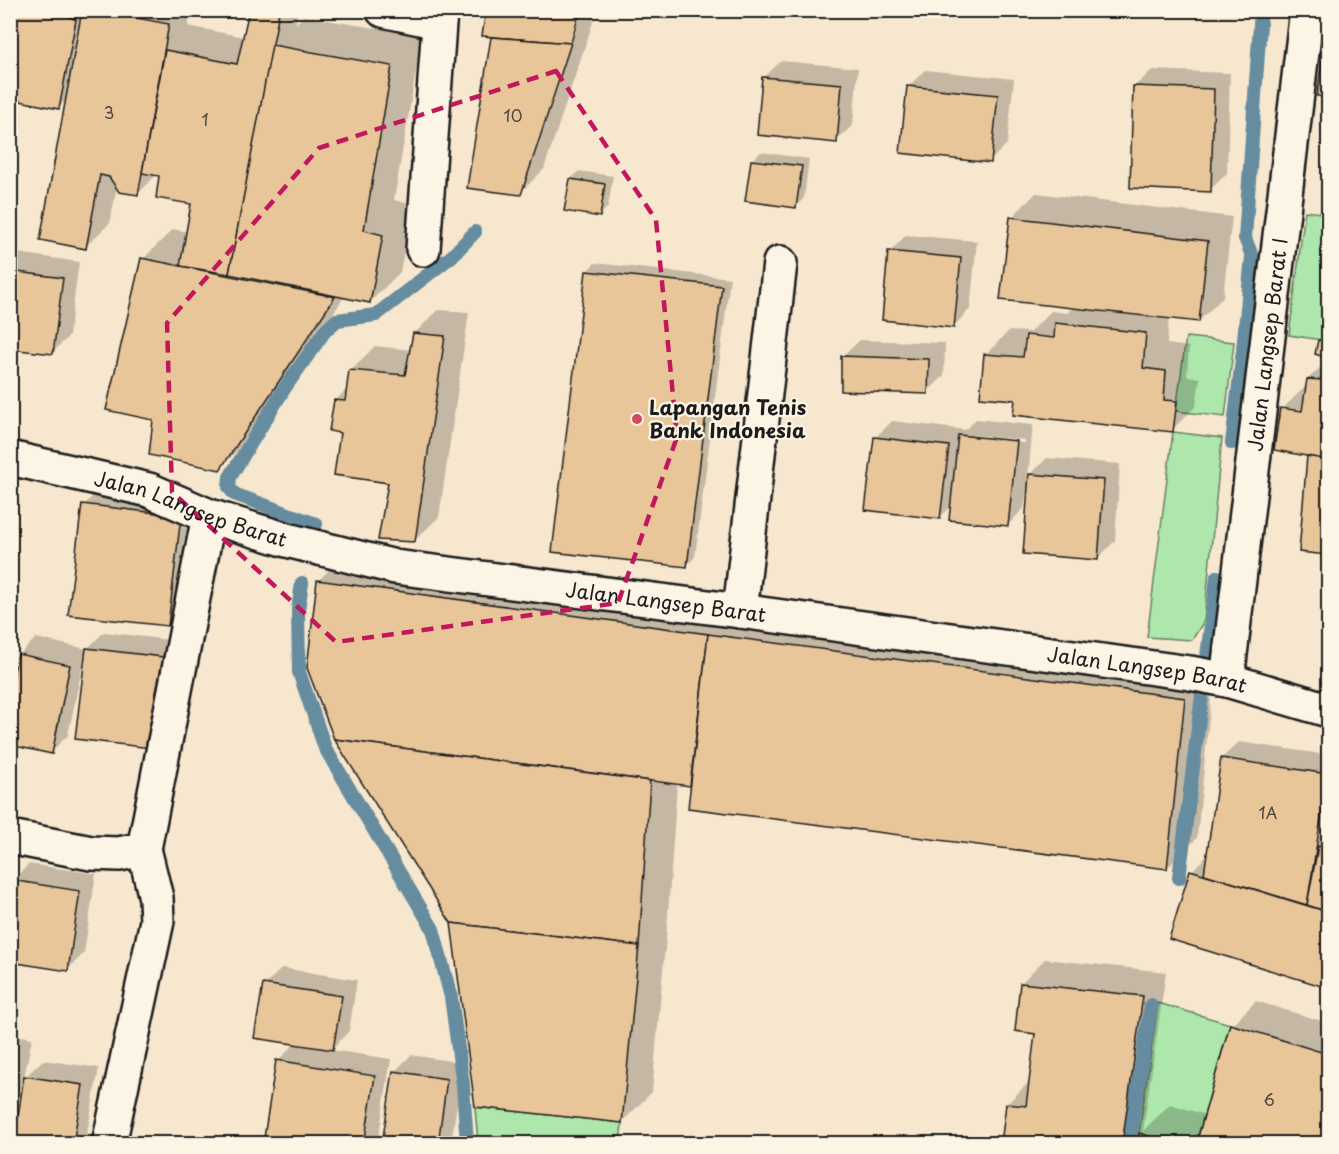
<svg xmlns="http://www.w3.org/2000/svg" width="1339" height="1154" viewBox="0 0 1339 1154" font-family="'Playpen Sans',sans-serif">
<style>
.green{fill:#aee7ab;stroke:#658264;stroke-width:1.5}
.shadow{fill:#0003;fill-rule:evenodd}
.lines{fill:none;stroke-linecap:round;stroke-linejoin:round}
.stream{stroke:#658c9f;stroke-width:14}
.building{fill:#e8c69a;stroke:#1c1c1c;stroke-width:1.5}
.street-casing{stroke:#1c1c1c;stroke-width:38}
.street{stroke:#fcf5e5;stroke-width:33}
.marked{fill:none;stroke:#c2185b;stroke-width:4.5;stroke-dasharray:12 8;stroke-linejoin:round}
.poi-dot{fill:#d1495b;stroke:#fcf5e5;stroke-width:2}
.labels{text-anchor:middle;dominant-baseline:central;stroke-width:4.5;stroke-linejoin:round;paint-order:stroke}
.number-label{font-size:16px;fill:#4f463c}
.street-label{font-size:20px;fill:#1c1c1c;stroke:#fcf5e5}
.poi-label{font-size:20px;font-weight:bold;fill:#1c1c1c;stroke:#fcf5e5;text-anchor:start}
</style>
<rect width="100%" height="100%" fill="#f6e7ce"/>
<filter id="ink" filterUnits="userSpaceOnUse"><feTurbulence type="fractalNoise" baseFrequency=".0167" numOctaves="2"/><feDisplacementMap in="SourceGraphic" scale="12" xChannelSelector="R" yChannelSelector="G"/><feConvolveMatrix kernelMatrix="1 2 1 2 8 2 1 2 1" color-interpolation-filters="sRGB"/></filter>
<g filter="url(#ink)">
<g class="green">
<polygon points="1305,211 1328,214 1328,341 1289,335"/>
<polygon points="1186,337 1234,342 1225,417 1176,411"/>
<polygon points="1173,432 1222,438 1204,621 1192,640 1147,637"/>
<polygon points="1158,1003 1230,1024 1196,1143 1172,1143 1139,1133"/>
<polygon points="475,1107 622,1123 620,1143 478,1143"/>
</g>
<g class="shadow">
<polygon points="10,10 191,10 188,26 244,37 250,10 298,10 296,24 303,16 422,36 394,200 413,205 400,272 370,302 344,297 250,438 220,468 155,419 143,259 173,229 188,232 193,202 161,175 157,174 138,194 117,186 110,223 85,247 67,99 59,107 10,98"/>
<polygon points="487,10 597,10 544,169 520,193 469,186 493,36"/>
<polygon points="1328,56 1328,97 1319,95 1324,61"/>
<polygon points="781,61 858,68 853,125 836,141 764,77"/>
<polygon points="925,70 1014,79 1007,144 990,161 909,86"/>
<polygon points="1152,70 1230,73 1227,173 1210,190 1135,86"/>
<polygon points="761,152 809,159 804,198 795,207 752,160"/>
<polygon points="579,171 613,176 608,207 600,215 571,179"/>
<polygon points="1036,193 1232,217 1223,297 1199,321 1169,317 1167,344 1189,347 1187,376 1200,378 1196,406 1172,430 1017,399 985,355 1009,331 1030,332 1051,311 1067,313 1074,307 1012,217"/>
<polygon points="906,235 977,241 970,309 954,326 890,252"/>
<polygon points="18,253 79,262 69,336 52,353 10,347 10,261"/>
<polygon points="595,263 730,278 695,557 687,565 587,271"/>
<polygon points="438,310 469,312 439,517 414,541 390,482 342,432 335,401 348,388 351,370 375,346 411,350 414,334"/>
<polygon points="1328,332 1328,554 1300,551 1309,455 1282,409 1307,385 1308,379 1325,363 1326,355 1320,341"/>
<polygon points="860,340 945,343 944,376 927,392 843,356"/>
<path d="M976 419 1033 425 1028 477 1047 458 1120 464 1115 541 1098 558 1029 494H1026L1024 508 1008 525 952 505 939 518 875 438 892 421 965 430ZM972 435 1025 440V443L972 438Z"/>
<polygon points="108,481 204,493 191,600 167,624 84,505"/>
<polygon points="349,550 1214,668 1197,838 1167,868 677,783 668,915 652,1092 622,1122 453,922 335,739 308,668 319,580"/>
<polygon points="104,632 178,641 167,730 84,659 68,735 51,752 19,655 36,638 87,649"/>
<polygon points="1239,742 1328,755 1328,986 1171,938 1192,871 1208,854 1222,758"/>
<polygon points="29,864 96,874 84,953 67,970 10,961 12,881"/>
<polygon points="1045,959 1166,972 1143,1131 1170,1104 1206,1115 1232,1025 1256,1001 1328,1023 1328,1144 1175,1144 1162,1139 1162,1142 1165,1144 1003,1144 1007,1104 1030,1081 1036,1033 1021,983"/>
<polygon points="282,968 357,980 349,1031 331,1050 391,1059 379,1135 370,1144 310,1144 278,1061 296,1042 265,985"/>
<polygon points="10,1034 32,1038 24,1078 43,1060 99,1068 85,1144 15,1144 23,1095 10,1107"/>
<polygon points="411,1055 463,1063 451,1144 384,1144 394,1072"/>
<polygon points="235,1138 263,1144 230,1144"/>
</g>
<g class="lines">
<g class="stream">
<polyline points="1232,443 1243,350 1252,256 1245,238 1261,10"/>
<polyline points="316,524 234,494 229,487 230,477 284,389 325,331 337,320 376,315 452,256 475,232"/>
<polyline points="302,583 298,610 299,672 325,748 433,929 451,997 463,1085 467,1144"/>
<polyline points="1179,878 1217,577"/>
<polyline points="1129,1144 1151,1005"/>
</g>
</g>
<g class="building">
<polygon points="19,10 58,10 76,20 59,109 10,99 10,56"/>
<polygon points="82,10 121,10 120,15 169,24 138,195 119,192 109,177 100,175 86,249 40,240"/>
<polygon points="249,10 279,12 229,274 180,266 191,204 156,198 159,176 142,173 165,50 237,64"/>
<polygon points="486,10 580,10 571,43 482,36"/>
<polygon points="1319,10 1328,10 1328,22 1318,20"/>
<polygon points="491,37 571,43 521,195 467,188"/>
<polygon points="272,45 392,66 364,230 383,235 370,303 229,274"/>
<polygon points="1322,60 1328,60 1328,98 1317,96"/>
<polygon points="762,77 842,84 837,143 757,135"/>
<polygon points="907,86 998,95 991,163 900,153"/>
<polygon points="1133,86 1214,89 1211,192 1130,188"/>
<polygon points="751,160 802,166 796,208 745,201"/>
<polygon points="570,179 605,184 600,217 564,211"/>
<polygon points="1010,217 1208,241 1199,322 1000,300"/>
<polygon points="888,251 961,258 954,328 882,320"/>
<polygon points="141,258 335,297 220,470 149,455 153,420 106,410"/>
<polygon points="10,271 63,278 53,354 10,349"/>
<polygon points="586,271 722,286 687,567 552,552"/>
<polygon points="1055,323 1146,333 1143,368 1166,371 1164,400 1177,401 1173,432 1013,415 1015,400 980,397 984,354 1023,357 1026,335 1054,338"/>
<polygon points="413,333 445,336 415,542 378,540 388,483 334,475 340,433 329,431 334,400 345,401 349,370 405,375"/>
<polygon points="1318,340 1328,341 1328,460 1274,450 1280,408 1302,411 1307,379 1321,380 1324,357 1315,354"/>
<polygon points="841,356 929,359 928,394 841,391"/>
<polygon points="958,435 1017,441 1008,526 949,520"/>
<polygon points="874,437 949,446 940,519 865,510"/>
<polygon points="1307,456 1328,460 1328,555 1299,552"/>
<polygon points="1029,474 1104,480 1098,560 1023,554"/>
<polygon points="82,504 181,516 168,626 68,615"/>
<polygon points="317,580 708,634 690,786 334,739 307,668"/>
<polygon points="708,634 1185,698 1167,869 688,808"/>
<polygon points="86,648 163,657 151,748 75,739"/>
<polygon points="18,654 70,665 52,754 10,745 10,689"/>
<polygon points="334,739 650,781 639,946 451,923"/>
<polygon points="1221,758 1328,774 1307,905 1204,874"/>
<polygon points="1318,846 1328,849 1328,912 1307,905"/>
<polygon points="1190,870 1328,912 1328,988 1169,939"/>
<polygon points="11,880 80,891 68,971 10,962"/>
<polygon points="451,923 639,946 622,1123 475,1107"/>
<polygon points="1020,983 1143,996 1122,1144 1001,1144 1006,1104 1026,1106 1035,1034 1015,1031"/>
<polygon points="263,984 342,996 333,1050 254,1038"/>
<polygon points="1230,1024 1328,1054 1328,1144 1196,1144"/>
<polygon points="10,1053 16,1054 10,1083"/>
<polygon points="276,1060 375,1076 364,1144 300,1144 264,1138"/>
<polygon points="393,1071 447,1079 438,1144 382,1144"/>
<polygon points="24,1076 83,1085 73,1144 14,1144"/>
<polygon points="1139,1133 1172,1144 1137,1144"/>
</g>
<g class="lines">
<g class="street-casing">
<g id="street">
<polyline points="383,10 439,22"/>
<polyline points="423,249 440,10"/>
<path id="s1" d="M10 458 149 490 209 516 287 540 395 567 740 611 1190 673 1227 680 1328 710"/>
<polyline points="740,611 780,263"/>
<path id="s2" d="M1227 680 1307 10"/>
<polyline points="10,837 91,853 119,854 144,849 209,516"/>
<polyline points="109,1144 157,921 156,898 144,849"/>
</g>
</g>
<use href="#street" class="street"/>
</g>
</g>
<path class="marked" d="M556 71 656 220 677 437 618 603 336 642 172 492 167 323 319 148Z"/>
<circle class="poi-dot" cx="637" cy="419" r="6"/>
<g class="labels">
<g class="number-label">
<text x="109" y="112">3</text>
<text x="513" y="115">10</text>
<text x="205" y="119">1</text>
<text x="1268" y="812">1A</text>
<text x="1269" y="1099">6</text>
</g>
<g class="street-label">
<text stroke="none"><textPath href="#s2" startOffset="338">Jalan Langsep Barat I</textPath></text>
<text stroke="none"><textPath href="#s1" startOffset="188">Jalan Langsep Barat</textPath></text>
<text stroke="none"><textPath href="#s1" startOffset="674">Jalan Langsep Barat</textPath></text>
<text stroke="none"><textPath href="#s1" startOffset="1160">Jalan Langsep Barat</textPath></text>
</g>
<g class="poi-label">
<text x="649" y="407">Lapangan Tenis<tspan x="649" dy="23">Bank Indonesia</tspan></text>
</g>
</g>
<rect width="1339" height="1154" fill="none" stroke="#fcf5e5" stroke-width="36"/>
<rect x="18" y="18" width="1303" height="1118" fill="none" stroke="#1c1c1c" stroke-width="2" filter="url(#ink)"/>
</svg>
